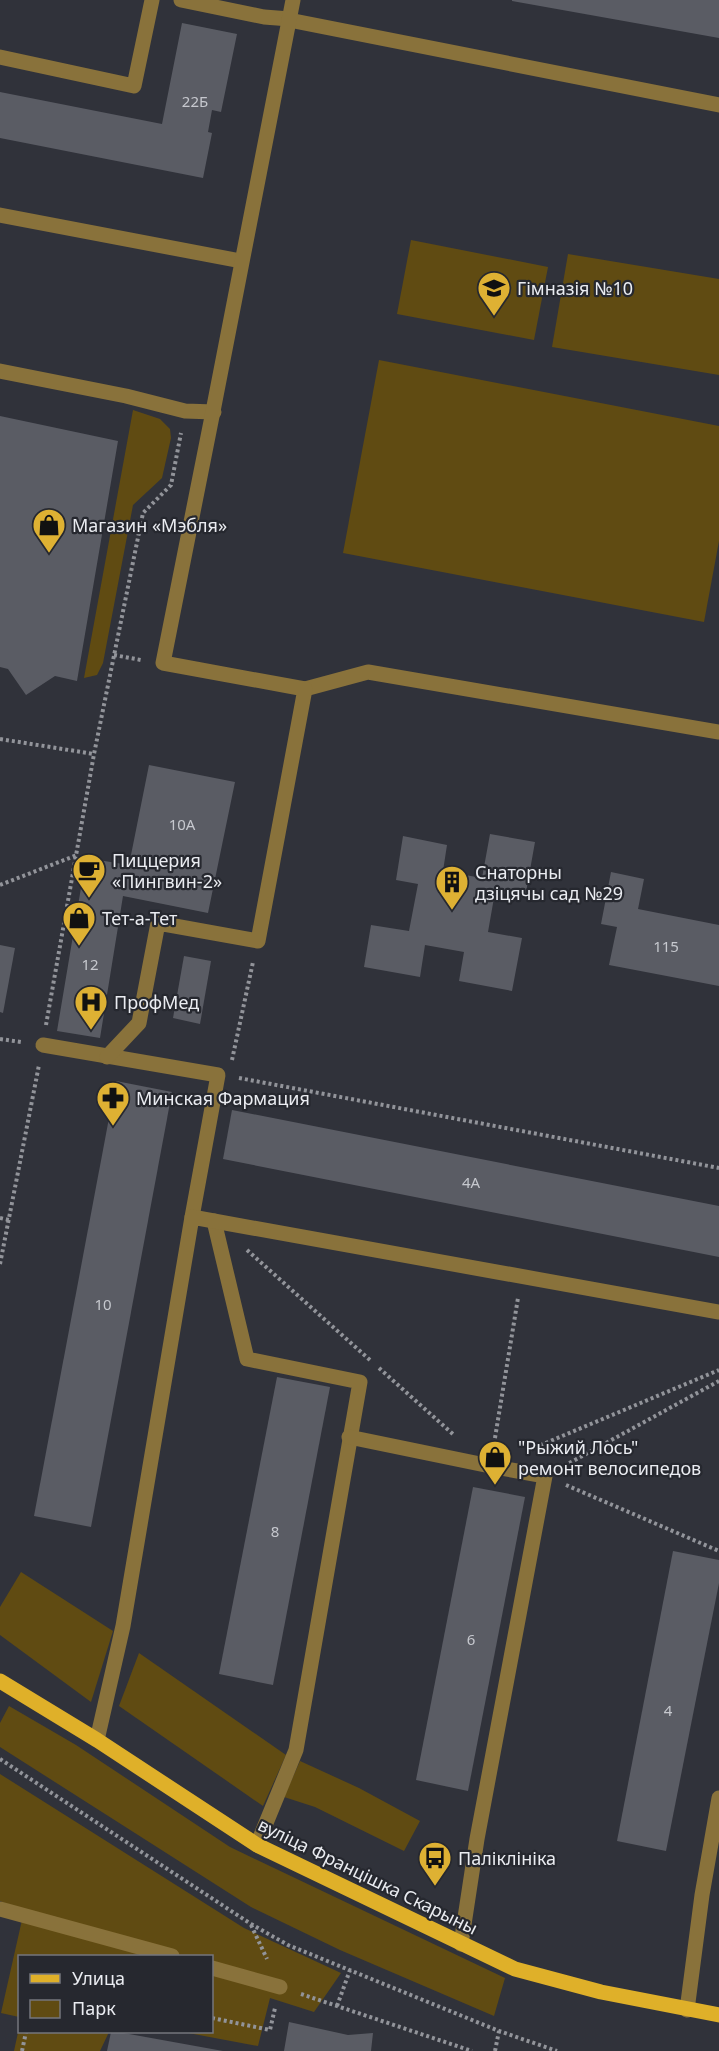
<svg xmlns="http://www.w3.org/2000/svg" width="719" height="2051" viewBox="0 0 719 2051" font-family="'Noto Sans',sans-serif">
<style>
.green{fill:#604b12}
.building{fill:#5a5c64}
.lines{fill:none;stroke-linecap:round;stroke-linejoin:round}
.path{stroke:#92949a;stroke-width:4;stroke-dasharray:3 3;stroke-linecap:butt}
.minor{stroke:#89723b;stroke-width:15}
.major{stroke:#dfb029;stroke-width:15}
.labels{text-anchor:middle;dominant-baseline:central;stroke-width:4.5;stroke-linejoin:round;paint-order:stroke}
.number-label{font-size:15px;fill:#c6c8ce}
.poi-label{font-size:18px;fill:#eaecf1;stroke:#26282f;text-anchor:start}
.street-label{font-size:18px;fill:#eaecf1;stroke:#26282f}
</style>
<rect width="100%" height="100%" fill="#30323a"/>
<g class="green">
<polygon points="411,240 548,267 534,340 397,314"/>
<polygon points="568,254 719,279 719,375 552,347"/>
<polygon points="379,360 719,426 719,541 704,622 343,553"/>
<polygon points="133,410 160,419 170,429 171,438 162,478 133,505 103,663 97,675 84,678"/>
<polygon points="21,1572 113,1631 91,1702 0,1635 0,1607"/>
<polygon points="139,1653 286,1755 263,1806 119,1706"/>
<polygon points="9,1706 76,1745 230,1847 505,1978 494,2016 340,1950 251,1907 0,1747 0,1723"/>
<polygon points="300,1761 359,1788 420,1821 404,1851 315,1807 284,1797"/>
<polygon points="0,1774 244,1928 341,1973 314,2012 270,1998 258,2046 183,2032 212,2032 212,1956 20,1956 19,2017 1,2013 24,1911 0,1901"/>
<polygon points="19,2028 20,2032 109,2032 100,2051 14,2051"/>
</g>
<g class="building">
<polygon points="512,0 719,0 719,38 512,1"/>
<polygon points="182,23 237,34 221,112 212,110 208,132 212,133 203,178 0,138 0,92 162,124"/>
<polygon points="0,416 118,441 77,681 55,676 26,695 8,669 0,667"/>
<polygon points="149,765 235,782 208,913 123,896 100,1038 57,1031 86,858 129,865"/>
<polygon points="490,834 535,842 525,898 495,892 488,932 522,938 512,991 459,981 464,952 425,945 420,977 364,967 371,925 409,931 418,884 396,880 403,836 447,845 443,871 482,878"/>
<polygon points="611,872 644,879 638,909 719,925 719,986 609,965 617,927 601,924"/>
<polygon points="0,945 15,948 3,1013 0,1012"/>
<polygon points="184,956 211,961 200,1024 173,1018"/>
<polygon points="116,1081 172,1092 91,1527 34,1516"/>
<polygon points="232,1110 719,1206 719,1257 223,1159"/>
<polygon points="277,1377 330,1387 273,1685 219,1674"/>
<polygon points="473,1487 525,1497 468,1791 416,1780"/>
<polygon points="673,1551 719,1560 719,1583 666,1851 617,1841"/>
<polygon points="289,2022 348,2035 373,2033 371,2051 284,2051"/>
<polygon points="111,2032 118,2032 223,2051 107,2051"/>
</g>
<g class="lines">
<g class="path">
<polyline points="114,655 141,660"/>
<polyline points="0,739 94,754"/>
<polyline points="0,885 77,855"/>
<polyline points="46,1025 94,754 143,513 171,485 181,433"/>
<polyline points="0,1039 21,1042"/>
<polyline points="232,1060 253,962"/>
<polyline points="239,1078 719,1168"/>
<polyline points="0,1218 9,1220"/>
<polyline points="247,1250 371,1361"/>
<polyline points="0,1264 39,1065"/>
<polyline points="379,1368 454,1435"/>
<polyline points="494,1444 518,1298"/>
<polyline points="529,1450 719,1370"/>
<polyline points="564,1466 719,1381"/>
<polyline points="566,1485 719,1551"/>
<polyline points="0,1759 251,1924 288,1945 499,2031 557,2051"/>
<polyline points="251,1925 267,1959"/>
<polyline points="301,1994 472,2051"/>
<polyline points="337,2006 350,1970"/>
<polyline points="212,2018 270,2030 275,2008"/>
<polyline points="22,2051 26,2032"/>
<polyline points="495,2051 499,2031"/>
</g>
<g class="minor">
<polyline points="181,0 264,17 290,19"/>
<polyline points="289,20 719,105"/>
<polyline points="0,57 134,86 152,0"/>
<polyline points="0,215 241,261"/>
<polyline points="0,371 126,396 185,411 214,412"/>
<polyline points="305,689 368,672 719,732"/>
<polyline points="43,1045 218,1075 192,1217"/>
<path d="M107 1057 139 1023 158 923 258 941 305 689 163 663C208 443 250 216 293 0"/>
<polyline points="214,1221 247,1359 360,1382 296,1750 257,1845"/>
<polyline points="349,1437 490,1466 545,1476 477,1839 461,1944"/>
<polyline points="97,1740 123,1626 192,1217 719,1312"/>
<polyline points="0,1909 172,1956"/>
<polyline points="212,1968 280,1987"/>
<polyline points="687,2010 702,1895 719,1798"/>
</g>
<polyline class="major" points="0,1681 97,1740 257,1845 515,1969 601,1992 719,2015"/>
</g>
<defs>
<g id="school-pin" transform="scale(1.725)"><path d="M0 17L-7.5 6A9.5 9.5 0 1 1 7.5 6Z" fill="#deb133" stroke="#26282f"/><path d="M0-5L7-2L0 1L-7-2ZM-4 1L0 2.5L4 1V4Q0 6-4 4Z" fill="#111"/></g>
<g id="shop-pin" transform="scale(1.725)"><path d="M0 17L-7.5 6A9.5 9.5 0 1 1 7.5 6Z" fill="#deb133" stroke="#26282f"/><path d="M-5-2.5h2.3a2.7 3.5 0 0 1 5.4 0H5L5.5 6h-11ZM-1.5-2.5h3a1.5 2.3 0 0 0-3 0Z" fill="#111"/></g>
<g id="cafe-pin" transform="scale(1.725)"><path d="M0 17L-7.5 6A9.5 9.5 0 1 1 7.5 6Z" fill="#deb133" stroke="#26282f"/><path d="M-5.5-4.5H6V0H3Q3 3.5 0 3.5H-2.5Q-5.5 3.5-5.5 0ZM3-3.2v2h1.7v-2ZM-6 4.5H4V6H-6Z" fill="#111"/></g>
<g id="building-pin" transform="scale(1.725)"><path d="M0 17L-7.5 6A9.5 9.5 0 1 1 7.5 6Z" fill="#deb133" stroke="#26282f"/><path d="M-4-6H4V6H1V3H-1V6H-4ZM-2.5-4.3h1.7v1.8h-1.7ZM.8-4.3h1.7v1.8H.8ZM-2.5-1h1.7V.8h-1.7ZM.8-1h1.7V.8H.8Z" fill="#111"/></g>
<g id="hospital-pin" transform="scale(1.725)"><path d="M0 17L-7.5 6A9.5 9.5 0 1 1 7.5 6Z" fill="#deb133" stroke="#26282f"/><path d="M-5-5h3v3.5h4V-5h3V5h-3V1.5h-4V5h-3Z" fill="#111"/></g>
<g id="pharmacy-pin" transform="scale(1.725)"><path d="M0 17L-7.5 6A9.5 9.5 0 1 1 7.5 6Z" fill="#deb133" stroke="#26282f"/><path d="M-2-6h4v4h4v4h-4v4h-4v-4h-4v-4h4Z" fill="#111"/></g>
<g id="bus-pin" transform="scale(1.725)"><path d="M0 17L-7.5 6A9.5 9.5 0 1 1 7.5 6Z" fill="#deb133" stroke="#26282f"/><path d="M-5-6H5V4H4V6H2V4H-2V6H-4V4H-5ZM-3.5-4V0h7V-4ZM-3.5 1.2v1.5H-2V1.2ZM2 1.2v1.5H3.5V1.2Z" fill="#111"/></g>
</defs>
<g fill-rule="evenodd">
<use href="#school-pin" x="494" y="288"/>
<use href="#shop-pin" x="49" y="525"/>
<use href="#cafe-pin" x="89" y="870"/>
<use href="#building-pin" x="452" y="882"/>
<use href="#shop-pin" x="79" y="918"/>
<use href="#hospital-pin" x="91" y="1002"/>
<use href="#pharmacy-pin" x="113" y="1098"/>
<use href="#shop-pin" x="495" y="1457"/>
<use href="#bus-pin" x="435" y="1858"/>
</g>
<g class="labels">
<g class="number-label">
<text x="195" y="101">22Б</text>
<text x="182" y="824">10А</text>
<text x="666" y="946">115</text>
<text x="90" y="964">12</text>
<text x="471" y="1182">4А</text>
<text x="103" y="1304">10</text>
<text x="275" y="1531">8</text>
<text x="471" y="1639">6</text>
<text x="668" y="1710">4</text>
</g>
<g class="poi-label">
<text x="517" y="288">Гімназія №10</text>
<text x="72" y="525">Магазин «Мэбля»</text>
<text x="112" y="860">Пиццерия<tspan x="112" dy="21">«Пингвин-2»</tspan></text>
<text x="475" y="872">Снаторны<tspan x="475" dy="21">дзіцячы сад №29</tspan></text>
<text x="102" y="918">Тет-а-Тет</text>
<text x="114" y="1002">ПрофМед</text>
<text x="136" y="1098">Минская Фармация</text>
<text x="518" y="1447">"Рыжий Лось"<tspan x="518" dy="21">ремонт велосипедов</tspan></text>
<text x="458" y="1858">Паліклініка</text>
</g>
<g class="street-label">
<text transform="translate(368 1876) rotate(26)">вуліца Францішка Скарыны</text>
</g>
</g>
<rect x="18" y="1955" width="195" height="78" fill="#26282f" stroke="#74767d" stroke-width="1.5"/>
<rect x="30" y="1974" width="30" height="9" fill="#dfb029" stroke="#74767d" stroke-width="1.5"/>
<text x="72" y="1985" font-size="18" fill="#eaecf1">Улица</text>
<rect x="30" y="2000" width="30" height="18" fill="#604b12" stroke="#74767d" stroke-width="1.5"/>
<text x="72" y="2015" font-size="18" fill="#eaecf1">Парк</text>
</svg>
